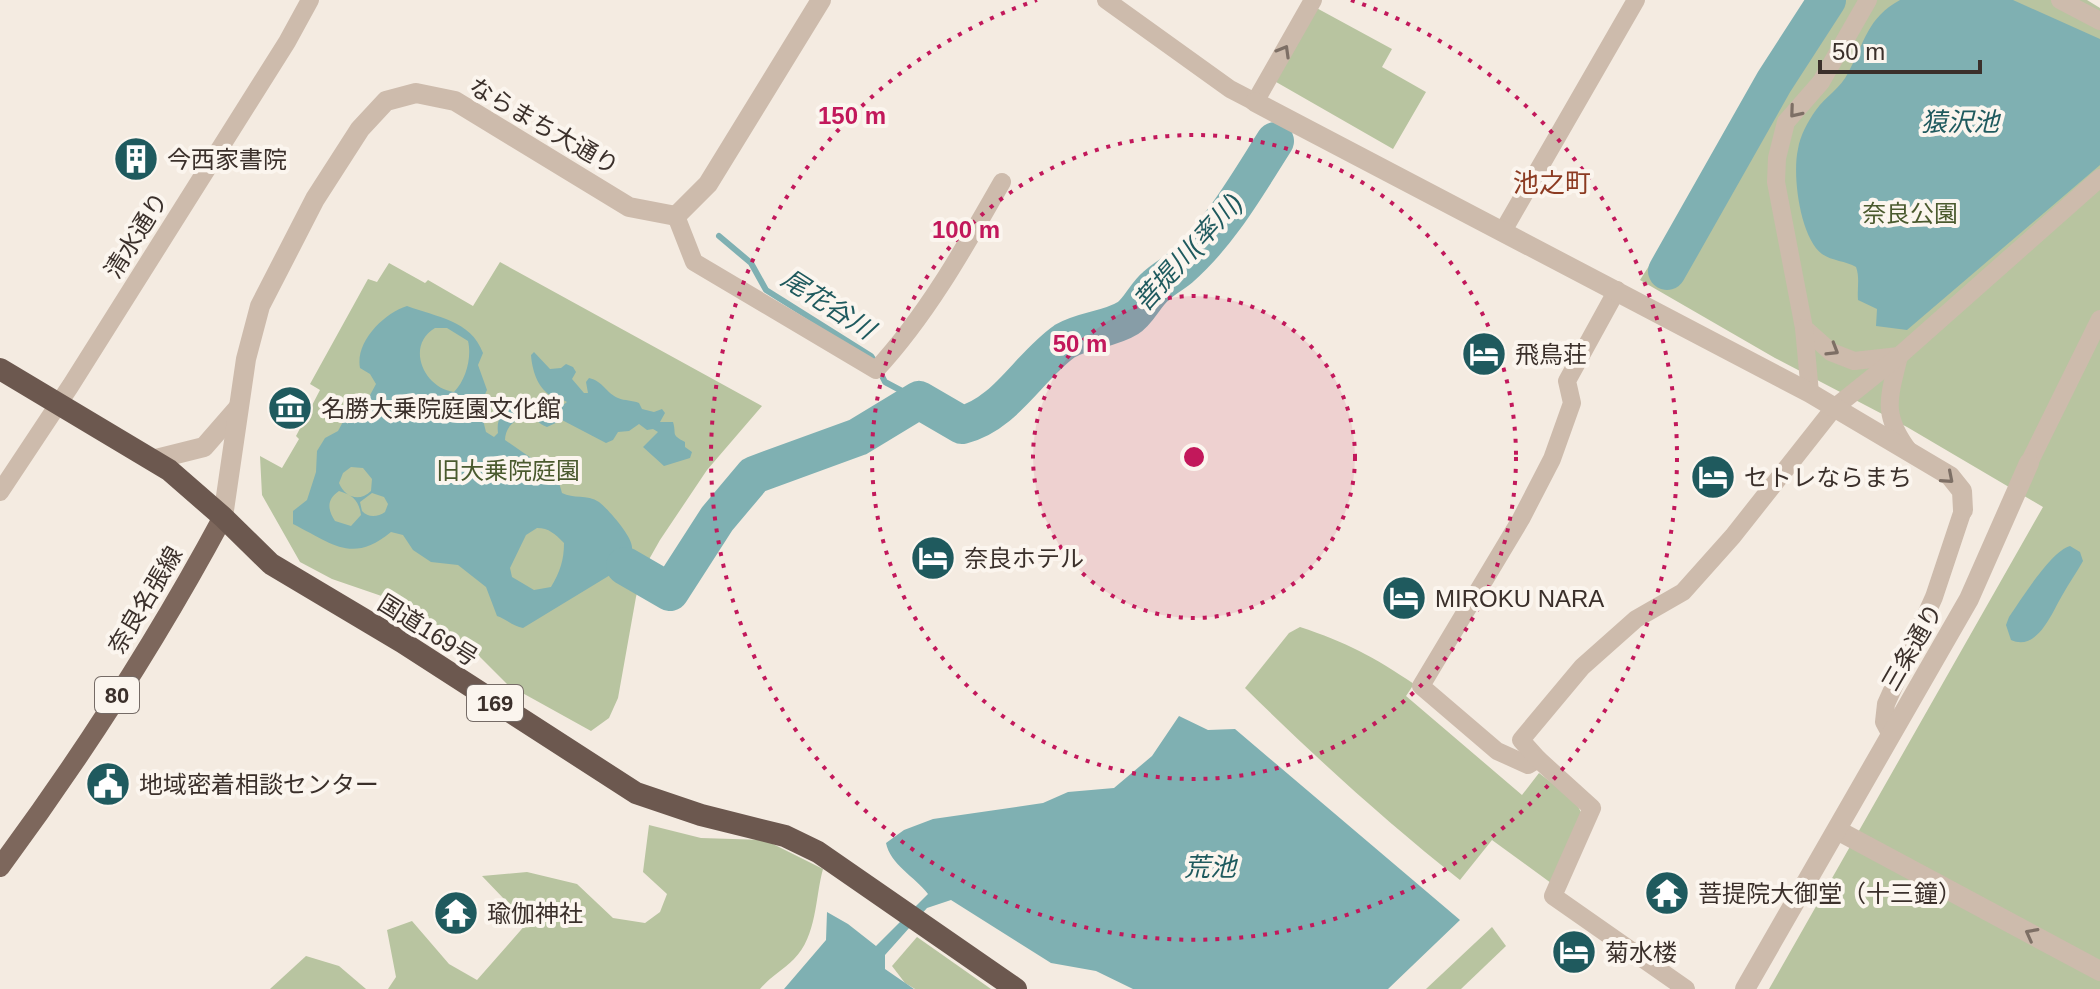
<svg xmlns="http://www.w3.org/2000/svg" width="2100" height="989" viewBox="0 0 2100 989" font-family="Arial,'Noto Sans JP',sans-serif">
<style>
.green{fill:#b8c4a0}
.water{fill:#7fb0b2;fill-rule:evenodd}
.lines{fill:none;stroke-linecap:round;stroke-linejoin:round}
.stream{stroke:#7fb0b2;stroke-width:6}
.river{stroke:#7fb0b2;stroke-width:38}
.minor{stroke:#cdbbac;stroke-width:18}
.tertiary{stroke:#cdbbac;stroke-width:20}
.primary{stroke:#7d675c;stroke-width:20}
.trunk{stroke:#6c584f;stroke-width:22}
.oneway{stroke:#7d6f65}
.ring{fill:none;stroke:#c2185b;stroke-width:4;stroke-dasharray:4 8}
.labels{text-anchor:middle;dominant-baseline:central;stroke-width:8;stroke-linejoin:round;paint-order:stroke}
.shield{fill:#fbf5ee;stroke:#756b66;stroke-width:2}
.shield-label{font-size:22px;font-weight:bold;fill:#3b302b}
.street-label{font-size:24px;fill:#3b302b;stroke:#fbf5ee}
.poi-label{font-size:24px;fill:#3b302b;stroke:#fbf5ee;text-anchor:start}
.park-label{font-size:24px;fill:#4a5a2e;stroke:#fbf5ee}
.water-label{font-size:26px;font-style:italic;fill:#1f5a5e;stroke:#fbf5ee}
.neighbourhood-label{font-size:26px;fill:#8c3b22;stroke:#fbf5ee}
.centre{fill:#c2185b;stroke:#fbf5ee;stroke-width:4}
.ring-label{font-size:24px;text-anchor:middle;font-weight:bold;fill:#c2185b;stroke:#fbf5ee;stroke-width:8;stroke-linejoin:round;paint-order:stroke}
</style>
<rect width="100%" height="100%" fill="#f4ebe1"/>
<g class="green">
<polygon points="1819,0 2087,0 2100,8 2100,989 1769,989 2043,507 1907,427 1775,358 1640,280"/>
<polygon points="1311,5 1392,49 1382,67 1426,92 1393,149 1269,78"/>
<polygon points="500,262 762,406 707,470 660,540 643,570 636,597 618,698 609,718 591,731 508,685 471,648 422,615 399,602 332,579 300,562 262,495 260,456 282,468 299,439 296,436 320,390 310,384 368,279 377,282 389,263 425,283 428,280 473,306"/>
<path d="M1300 627C1346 642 1374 657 1414 684L1406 696 1522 795 1539 773 1575 801 1582 814 1551 883 1492 840 1460 880C1384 820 1314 756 1245 688L1289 633Z"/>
<path d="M649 825 701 838 765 840 823 869C815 898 817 936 794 959 783 970 770 977 760 989H388L396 977 387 930 412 921 449 964 477 980 527 923 482 876 527 872 577 884 613 918 645 923 660 912 667 894 643 872Z"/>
<polygon points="1492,927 1506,946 1461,989 1426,989"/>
<polygon points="917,937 991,989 915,989 905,983 892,966"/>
<polygon points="306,956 339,966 366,989 270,989"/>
</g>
<g class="water">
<path d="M1900 0H2013L2100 39V165L1907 330 1876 326 1877 309 1858 300C1857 288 1860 278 1856 267 1846 261 1832 261 1822 254 1800 237 1792 175 1798 149 1800 136 1808 121 1816 110 1825 97 1841 88 1848 73 1865 42 1867 18 1900 0Z"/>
<path d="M407 306C436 317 471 320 483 353L478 365 487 390C479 405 482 416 486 432L494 437 498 433C496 418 503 410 516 404 529 410 556 412 567 402 561 398 556 398 550 395 537 387 532 369 531 355L534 352 550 369 561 368 566 364 573 367 576 372 572 379 584 393H588L586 382 589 378C603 381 606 393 618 398 625 401 632 400 639 403L642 409 654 412 662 409 665 413 660 422H673C677 435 670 434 685 442V447L692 452 690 458 664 466 643 447 658 432 653 429 647 430 639 424 629 431 618 432 613 440 606 443 562 420 547 427C543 426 539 422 535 420 519 413 505 426 505 440L557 476 562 493C573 499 587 494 599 502 608 509 633 537 632 548 632 555 628 560 625 566L523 628C514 627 506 619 497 616L486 587 458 565 431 562 413 550 403 535 391 532C352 564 333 544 293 524V511L307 500 316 472 317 451 325 438 338 431 352 405 369 397 376 384 370 374 360 368C355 342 384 313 407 306ZM435 328H447L468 341C472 357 466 380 454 392 424 388 405 346 435 328ZM351 467 363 468 372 479 371 491C360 502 345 498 339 483L343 473ZM339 491C353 495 359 501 361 515L351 526 335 521C327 509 327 499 339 491ZM372 493 384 497 388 504 385 512C378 517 368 518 362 511L360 502ZM537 528C549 528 555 534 564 543 564 560 560 572 551 587L534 590 512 577 510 568 526 535Z"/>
<path d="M2070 546 2080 552 2083 561C2077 572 2069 583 2063 594 2052 612 2038 652 2011 640L2006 625 2009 617C2021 600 2051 551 2070 546Z"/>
<path d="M1179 716 1208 730 1235 729 1460 920 1388 989H1133L1096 971 1051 963 951 900 927 908 885 955V969L914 989H784L826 940 827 912 848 924 876 946 928 894C915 877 890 864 886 843L904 830 933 819 1043 803 1068 792 1114 788 1152 756Z"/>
</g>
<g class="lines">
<g class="stream">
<polyline points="719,236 751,263 766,290 871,356 875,362"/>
<polyline points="880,372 885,382 919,400"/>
</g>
<g class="river">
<polyline points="1667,271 1774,82 1827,0"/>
<path d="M625 566 670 592 717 519 754 475 858 437 919 400 962 425C1006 414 1029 366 1065 341 1083 330 1109 330 1128 318 1139 311 1145 295 1156 286 1163 279 1173 274 1180 268 1220 233 1247 185 1275 141"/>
</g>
<g class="minor">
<polyline points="1106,0 1230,89 1255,102 1313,0"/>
<path d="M1868 0 1821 82 1786 122 1777 158 1776 182 1804 328 1831 352 1854 361 1899 356C1889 398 1881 414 1909 451"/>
<polyline points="2060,0 2100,21"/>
<path d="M676 216 694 262 876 370C927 315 965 247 1002 182"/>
<polyline points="1503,231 1636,0"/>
<polyline points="1804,328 1810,393"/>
<polyline points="2029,463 2100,319"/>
<polyline points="0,492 71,385 287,42 310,0"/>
<polyline points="1891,735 1884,722 1886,704 1934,597 1963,510"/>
<polyline points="1538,759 1528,765 1497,751 1421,686 1521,519 1552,459 1572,403 1567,381 1617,290"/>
<polyline points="1686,989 1553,896 1592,808 1538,759 1521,740 1582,667 1636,619 1683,592 1733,536 1834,408 1899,356 2100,178"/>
</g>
<g class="tertiary">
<polyline points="1255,102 1810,393 1950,476 1962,491 1963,510"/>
<polyline points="152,460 204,447 238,408"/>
<polyline points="223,517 246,359 260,306 315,199 360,129 386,101 416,93 455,101 629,207 676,216 708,184 821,0"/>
<polyline points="1837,830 2100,971"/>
<polyline points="1745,989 1969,599 2029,463"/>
</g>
<path class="primary" d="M0 867C82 756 158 638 223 517"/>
<polyline class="trunk" points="0,369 169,470 223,517 271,564 402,642 636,793 701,815 785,836 818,852 1016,989"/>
</g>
<defs><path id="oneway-chevron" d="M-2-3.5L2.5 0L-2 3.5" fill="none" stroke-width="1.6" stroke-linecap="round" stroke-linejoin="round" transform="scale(2)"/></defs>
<g class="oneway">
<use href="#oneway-chevron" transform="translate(1284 51) rotate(-60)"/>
<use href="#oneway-chevron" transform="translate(1795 112) rotate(130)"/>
<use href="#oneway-chevron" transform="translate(1833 350) rotate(31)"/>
<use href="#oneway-chevron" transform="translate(1948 478) rotate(41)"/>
<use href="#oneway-chevron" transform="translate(2031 934) rotate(-152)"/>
</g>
<circle cx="1194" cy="457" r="161" fill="#c2185b" fill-opacity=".12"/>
<g class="ring">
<circle cx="1194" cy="457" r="161"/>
<circle cx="1194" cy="457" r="322"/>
<path d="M1351 0A483 483 0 1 1 1037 0"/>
</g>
<defs>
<g id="building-disc" transform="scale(2.3)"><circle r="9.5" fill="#1f5a5e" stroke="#fbf5ee"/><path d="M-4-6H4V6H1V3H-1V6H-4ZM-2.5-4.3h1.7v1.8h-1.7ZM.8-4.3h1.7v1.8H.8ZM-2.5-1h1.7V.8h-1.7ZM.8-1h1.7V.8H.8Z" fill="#fff"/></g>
<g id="hotel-disc" transform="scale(2.3)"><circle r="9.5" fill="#1f5a5e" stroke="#fbf5ee"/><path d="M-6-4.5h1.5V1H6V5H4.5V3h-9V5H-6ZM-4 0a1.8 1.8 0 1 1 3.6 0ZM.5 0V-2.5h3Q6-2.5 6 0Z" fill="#fff"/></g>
<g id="museum-disc" transform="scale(2.3)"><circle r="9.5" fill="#1f5a5e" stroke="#fbf5ee"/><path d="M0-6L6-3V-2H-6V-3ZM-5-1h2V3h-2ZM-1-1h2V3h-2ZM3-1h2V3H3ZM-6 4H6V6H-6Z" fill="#fff"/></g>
<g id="civic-disc" transform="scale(2.3)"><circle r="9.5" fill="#1f5a5e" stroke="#fbf5ee"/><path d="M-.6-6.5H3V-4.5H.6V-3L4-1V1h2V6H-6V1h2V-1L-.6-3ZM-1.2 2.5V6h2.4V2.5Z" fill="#fff"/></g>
<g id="temple-disc" transform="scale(2.3)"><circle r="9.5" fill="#1f5a5e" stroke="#fbf5ee"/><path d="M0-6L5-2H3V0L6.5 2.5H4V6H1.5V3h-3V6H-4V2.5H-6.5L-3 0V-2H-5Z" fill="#fff"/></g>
</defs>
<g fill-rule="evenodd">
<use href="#building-disc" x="136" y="159"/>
<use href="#hotel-disc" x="1484" y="354"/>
<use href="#museum-disc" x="290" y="408"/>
<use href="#hotel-disc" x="1713" y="477"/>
<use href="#hotel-disc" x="933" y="558"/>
<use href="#hotel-disc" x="1404" y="598"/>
<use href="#civic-disc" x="108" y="784"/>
<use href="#temple-disc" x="1667" y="893"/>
<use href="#temple-disc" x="456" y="913"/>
<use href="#hotel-disc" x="1574" y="952"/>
</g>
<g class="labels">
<g class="shield">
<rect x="95" y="677" width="44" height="36" rx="6"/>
<rect x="467" y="685" width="56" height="36" rx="6"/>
</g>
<g class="shield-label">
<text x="117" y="695">80</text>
<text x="495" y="703">169</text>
</g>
<g class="street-label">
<text transform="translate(544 126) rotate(30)">ならまち大通り</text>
<text transform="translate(136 235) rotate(-58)">清水通り</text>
<text transform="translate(145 600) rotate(-59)">奈良名張線</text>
<text transform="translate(428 630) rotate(32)">国道169号</text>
<text transform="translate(1912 647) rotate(-60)">三条通り</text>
</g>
<g class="poi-label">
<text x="167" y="159">今西家書院</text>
<text x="1515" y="354">飛鳥荘</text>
<text x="321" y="408">名勝大乗院庭園文化館</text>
<text x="1744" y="477">セトレならまち</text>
<text x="964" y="558">奈良ホテル</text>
<text x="1435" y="598">MIROKU NARA</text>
<text x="139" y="784">地域密着相談センター</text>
<text x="1698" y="893">菩提院大御堂（十三鐘）</text>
<text x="487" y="913">瑜伽神社</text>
<text x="1605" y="952">菊水楼</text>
</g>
<g class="park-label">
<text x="1910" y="213">奈良公園</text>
<text x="508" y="470">旧大乗院庭園</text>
</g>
<g class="water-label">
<text x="1960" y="122">猿沢池</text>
<text transform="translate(1188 252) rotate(-48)">菩提川(率川)</text>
<text transform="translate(828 304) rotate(33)">尾花谷川</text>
<text x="1210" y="867">荒池</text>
</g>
<g class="neighbourhood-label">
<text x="1552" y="183">池之町</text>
</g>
</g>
<circle cx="1194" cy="457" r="12" class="centre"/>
<g class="ring-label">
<text x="852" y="124">150 m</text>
<text x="966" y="238">100 m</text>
<text x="1080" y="352">50 m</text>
</g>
<path d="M1820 60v12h160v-12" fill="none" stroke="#3b302b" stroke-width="4"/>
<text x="1832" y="60" font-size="24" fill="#3b302b" stroke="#fbf5ee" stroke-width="6" paint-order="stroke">50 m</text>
</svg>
